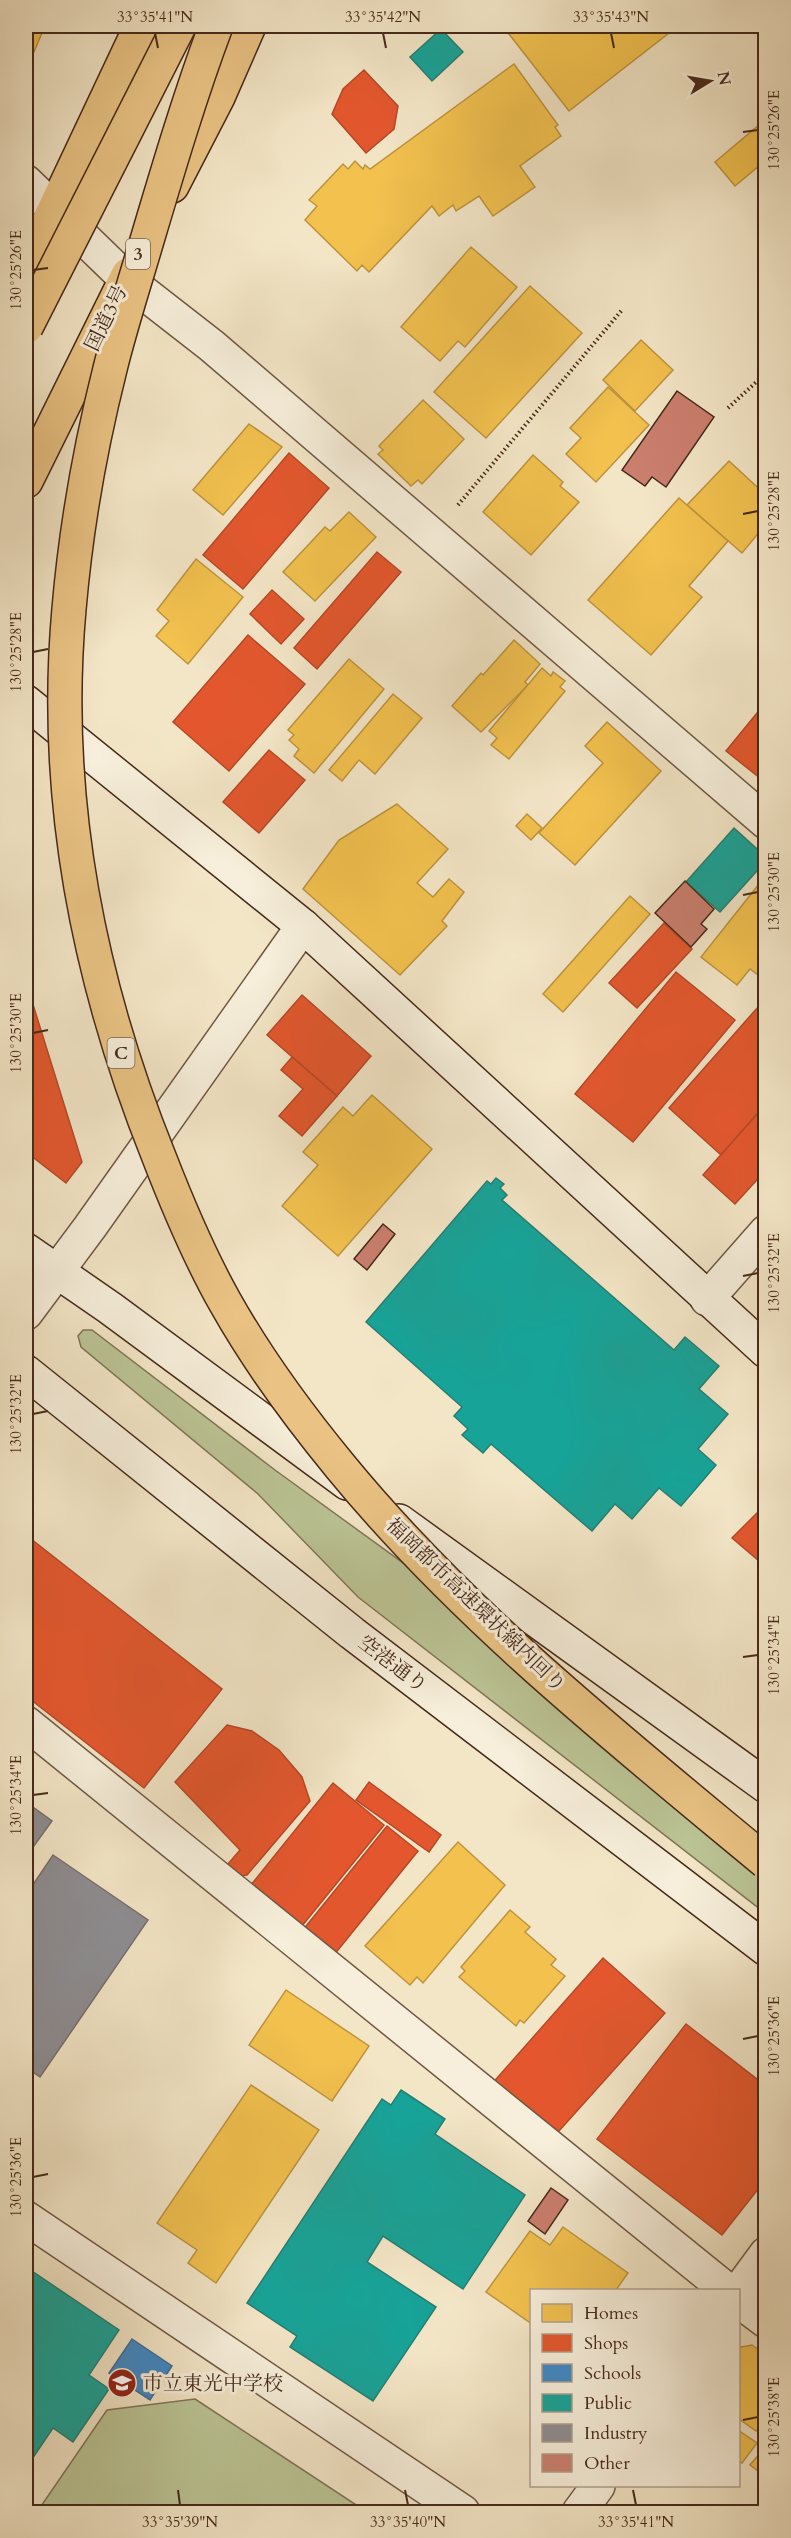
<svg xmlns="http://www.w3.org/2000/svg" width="791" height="2538" viewBox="0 0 791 2538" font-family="Cardo,'Noto Serif JP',serif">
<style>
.green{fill:#bbc495;stroke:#807657;stroke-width:1.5}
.homes{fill:#f2c14e;stroke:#be933e;stroke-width:1.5}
.shops{fill:#e4572e;stroke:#b54928;stroke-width:1.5}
.schools{fill:#3f88c5;stroke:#416c91;stroke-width:1.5}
.public{fill:#17a398;stroke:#257e72;stroke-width:1.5}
.industry{fill:#8d8d92;stroke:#786f6e;stroke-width:1.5}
.building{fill:#cb7f6f;stroke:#462919;stroke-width:1.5}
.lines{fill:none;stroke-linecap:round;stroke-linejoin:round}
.street-casing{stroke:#715844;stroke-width:36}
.secondary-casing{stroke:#462919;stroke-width:36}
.highway-casing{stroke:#462919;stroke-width:36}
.path{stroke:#462919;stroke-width:4;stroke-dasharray:1.5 3;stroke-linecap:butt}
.street{stroke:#f7efdb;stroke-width:33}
.secondary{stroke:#f7efdb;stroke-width:33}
.highway{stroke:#eac384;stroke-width:33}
.highway-bridge-casing{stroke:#462919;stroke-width:36;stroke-linecap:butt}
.highway-bridge{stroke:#eac384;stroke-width:33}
.ticks{fill:none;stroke:#462919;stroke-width:2}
.labels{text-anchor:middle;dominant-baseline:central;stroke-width:6;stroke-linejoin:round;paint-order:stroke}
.shield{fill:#f7efdb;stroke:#7b6453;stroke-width:1.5}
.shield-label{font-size:18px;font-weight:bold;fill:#462919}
.street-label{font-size:20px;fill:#462919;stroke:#f7efdb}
.poi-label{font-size:20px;fill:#462919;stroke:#f7efdb;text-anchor:start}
.neatline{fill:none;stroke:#462919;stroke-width:2}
.ticks-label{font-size:15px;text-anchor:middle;fill:#462919}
</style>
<rect width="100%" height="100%" fill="#f3e6c7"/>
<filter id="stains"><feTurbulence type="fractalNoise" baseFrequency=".00333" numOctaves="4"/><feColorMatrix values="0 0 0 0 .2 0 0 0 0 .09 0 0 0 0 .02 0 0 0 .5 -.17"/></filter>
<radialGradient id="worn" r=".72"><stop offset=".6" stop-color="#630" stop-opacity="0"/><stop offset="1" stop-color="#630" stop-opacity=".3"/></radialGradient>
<g class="green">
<polygon points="83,1330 92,1330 275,1470 563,1679 765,1850 765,1913 358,1597 258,1494 81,1347 78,1336"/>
<polygon points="195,2399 367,2512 37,2512 107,2410"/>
</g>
<g class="homes">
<polygon points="26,26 45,26 33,54 26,62"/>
<polygon points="508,26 678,26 569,111 505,29"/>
<polygon points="514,64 558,125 555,127 561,136 520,166 535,187 493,216 479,196 456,211 453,205 439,216 432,206 369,272 362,265 357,271 305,220 317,206 309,200 343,164 348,169 355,161 363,169 365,165 370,169"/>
<polygon points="766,119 766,160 735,186 715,162"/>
<polygon points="471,247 517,287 465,347 458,341 440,361 401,327"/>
<polygon points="530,286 582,333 486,438 434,392"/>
<polygon points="641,340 673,370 635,411 603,380"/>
<polygon points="608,387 649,425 596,482 566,454 581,438 570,428"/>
<polygon points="423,400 464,439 422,484 418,480 411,486 378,454 383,450 379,446"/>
<polygon points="249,424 282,447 223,515 193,490"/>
<polygon points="533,455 563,482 560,486 579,502 531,555 483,512"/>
<polygon points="729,461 766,495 766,524 742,553 687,505"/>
<polygon points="679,498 728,541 689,586 702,597 651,655 588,600"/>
<polygon points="349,512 376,537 315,601 283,572 325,527 330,531"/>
<polygon points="196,559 243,597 188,664 156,636 169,621 157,610"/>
<polygon points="514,640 540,664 525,682 528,685 481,732 452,706 481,673 483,675"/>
<polygon points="349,659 384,689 314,773 294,756 299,749 289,740 294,735 288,730"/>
<polygon points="542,668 551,676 553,672 565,681 560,687 565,691 509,759 491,745 497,738 489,731"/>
<polygon points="393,694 422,718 375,774 359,760 342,781 329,770"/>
<polygon points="607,722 661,771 575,865 539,833 603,763 585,746"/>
<polygon points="397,804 448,849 417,883 433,897 449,879 464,892 442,921 447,926 400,975 303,889 339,840"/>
<polygon points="527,814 542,828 531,840 516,826"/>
<polygon points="763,879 766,880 766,973 762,978 750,969 737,985 701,957"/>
<polygon points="630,896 650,914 563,1012 543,994"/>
<polygon points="372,1095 432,1149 338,1256 282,1206 318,1165 303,1152 343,1107 353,1116"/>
<polygon points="458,1842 505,1885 423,1983 417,1977 410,1985 365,1946"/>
<polygon points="510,1910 530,1927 525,1932 556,1959 551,1965 565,1976 524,2023 520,2020 516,2026 459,1977 465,1971 461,1967"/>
<polygon points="286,1990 369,2046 332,2101 249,2045"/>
<polygon points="251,2085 319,2130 216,2283 188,2263 197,2250 157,2223"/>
<polygon points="563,2227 628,2273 616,2290 532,2290 532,2324 486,2292 530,2231 550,2245"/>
<polygon points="752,2345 766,2355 766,2419 756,2431 738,2418 738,2351 741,2347"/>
<polygon points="738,2430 757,2443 742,2463 738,2461"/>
<polygon points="766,2446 766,2477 750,2465"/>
</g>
<g class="shops">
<polygon points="364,70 398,106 394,129 366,153 332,114 343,89"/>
<polygon points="289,453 329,488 243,589 203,555"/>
<polygon points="377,552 401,572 317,669 294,648"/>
<polygon points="272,590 304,619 281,644 250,614"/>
<polygon points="248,635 305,684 229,771 173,722"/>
<polygon points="766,702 766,783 726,751"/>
<polygon points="269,750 305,780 259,833 223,802"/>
<polygon points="664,923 692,949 637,1008 609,983"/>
<polygon points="676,972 735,1020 633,1142 575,1094"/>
<polygon points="26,982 82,1162 66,1183 26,1152"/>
<polygon points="302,995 371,1056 337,1096 267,1035"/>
<polygon points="766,998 766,1104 721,1155 669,1108"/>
<polygon points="292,1057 337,1096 302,1136 279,1116 303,1089 281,1070"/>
<polygon points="766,1104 766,1170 735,1204 703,1175"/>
<polygon points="766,1504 766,1567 732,1538"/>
<polygon points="26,1535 222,1689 144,1788 26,1696"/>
<polygon points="227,1725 252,1731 279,1750 302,1777 310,1801 247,1875 241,1876 229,1870 228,1864 240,1850 175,1782"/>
<polygon points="369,1782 441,1835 429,1852 356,1800"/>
<polygon points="333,1783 384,1825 302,1926 251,1885"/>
<polygon points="387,1826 418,1851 334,1955 303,1930"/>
<polygon points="603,1958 665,2013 550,2141 490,2086"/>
<polygon points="686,2024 766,2086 766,2179 722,2235 597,2139"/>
</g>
<polygon class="schools" points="132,2339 172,2366 150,2400 109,2373"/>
<g class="public">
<polygon points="441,29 463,52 432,81 410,57"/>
<polygon points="734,828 766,857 766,861 720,912 686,882"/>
<polygon points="496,1178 504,1184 500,1188 507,1195 502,1200 674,1350 685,1337 719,1366 699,1389 728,1414 698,1449 716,1465 681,1506 659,1488 632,1519 615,1504 592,1531 491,1444 483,1453 462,1435 468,1429 454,1416 462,1407 366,1322 487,1181 491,1184"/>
<polygon points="401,2090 445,2119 435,2134 525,2195 463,2289 383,2236 367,2262 436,2307 373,2401 290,2347 297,2336 247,2303 382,2099 391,2105"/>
<polygon points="26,2267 119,2330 89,2375 109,2389 73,2442 53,2428 26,2468"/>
</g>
<g class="industry">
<polygon points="26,1802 52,1821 26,1857"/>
<polygon points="53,1855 148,1920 40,2077 26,2067 26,1895"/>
</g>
<g class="building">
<polygon points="677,391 714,417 666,487 652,477 645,486 622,470"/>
<polygon points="685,881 714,909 701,924 707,929 691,947 655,913"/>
<polygon points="383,1224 395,1234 367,1270 354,1259"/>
<polygon points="551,2188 568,2200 545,2234 528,2221"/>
</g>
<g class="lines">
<g class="street-casing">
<g id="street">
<polyline points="26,182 126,279 212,346 766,822"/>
<polyline points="707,1299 766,1232"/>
<polyline points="26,1313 90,1227 303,926"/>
<polyline points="26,1723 727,2290"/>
<polyline points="26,2218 463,2512"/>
<polyline points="738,2292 766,2254"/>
<polyline points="738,2300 766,2321"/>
<polyline points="579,2512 598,2486"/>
</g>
</g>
<g class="secondary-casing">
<g id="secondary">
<polyline points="26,702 303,926 766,1351"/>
<polyline points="26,1250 110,1308 347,1483"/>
<polyline points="26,1372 352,1633 766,1949"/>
<polyline points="399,1521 766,1786"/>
</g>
</g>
<g class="highway-casing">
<g id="highway">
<polyline points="172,186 218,97 249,26"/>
<polyline points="26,270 141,26"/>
<polyline points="26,481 128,275"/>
</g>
</g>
<g class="path">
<polyline points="728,408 766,373"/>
<polyline points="458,505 622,310"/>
</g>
<use href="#street" class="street"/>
<use href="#secondary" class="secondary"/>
<use href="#highway" class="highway"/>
<g class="highway-bridge-casing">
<g id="highway-bridge">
<path d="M216 26C189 98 167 173 145 247 133 288 120 328 110 369 90 448 76 528 69 609 52 797 89 983 159 1157 178 1206 199 1256 225 1302 257 1359 298 1415 340 1466 461 1614 619 1740 766 1862"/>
<polyline points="26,327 179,26"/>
</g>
</g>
<use href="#highway-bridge" class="highway-bridge"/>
</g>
<path class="ticks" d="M155 33 158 48M383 33 386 48M611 33 614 48M743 132 758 130M33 270 48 268M743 514 758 511M33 652 48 649M743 895 758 892M33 1033 48 1030M743 1276 758 1273M33 1414 48 1411M743 1657 758 1655M33 1795 48 1793M743 2039 758 2036M33 2177 48 2174M743 2420 758 2417M178 2490 180 2505M405 2490 408 2505M633 2490 636 2505"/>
<defs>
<g id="school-disc" transform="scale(1.5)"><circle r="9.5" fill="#8f2418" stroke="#f7efdb"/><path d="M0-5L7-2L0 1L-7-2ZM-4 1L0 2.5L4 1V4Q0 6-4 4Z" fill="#fff"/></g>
</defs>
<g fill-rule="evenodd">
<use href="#school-disc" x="122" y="2383"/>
</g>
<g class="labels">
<g class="shield">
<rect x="126" y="239" width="24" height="30" rx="4.5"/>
<rect x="107.5" y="1038" width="27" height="30" rx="4.5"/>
</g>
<g class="shield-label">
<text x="138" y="254">3</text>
<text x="121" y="1053">C</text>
</g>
<g class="street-label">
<text transform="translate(106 318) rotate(-64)">国道3号</text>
<text transform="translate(476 1605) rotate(44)">福岡都市高速環状線内回り</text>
<text transform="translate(393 1664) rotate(37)">空港通り</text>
</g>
<g class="poi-label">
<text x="143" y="2383">市立東光中学校</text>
</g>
</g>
<rect width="791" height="2538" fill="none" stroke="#f3e6c7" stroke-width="66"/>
<rect x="530" y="2289" width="210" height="198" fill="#f7efdb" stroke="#b0a08d" stroke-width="1.5"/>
<rect x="542" y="2304" width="30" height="18" fill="#f2c14e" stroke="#b0a08d" stroke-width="1.5"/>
<text x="584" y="2319" font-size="18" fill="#462919">Homes</text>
<rect x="542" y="2334" width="30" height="18" fill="#e4572e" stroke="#b0a08d" stroke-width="1.5"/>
<text x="584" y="2349" font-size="18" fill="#462919">Shops</text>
<rect x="542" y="2364" width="30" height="18" fill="#3f88c5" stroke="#b0a08d" stroke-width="1.5"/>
<text x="584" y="2379" font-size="18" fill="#462919">Schools</text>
<rect x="542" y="2394" width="30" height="18" fill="#17a398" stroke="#b0a08d" stroke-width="1.5"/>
<text x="584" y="2409" font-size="18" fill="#462919">Public</text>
<rect x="542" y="2424" width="30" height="18" fill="#8d8d92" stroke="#b0a08d" stroke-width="1.5"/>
<text x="584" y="2439" font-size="18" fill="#462919">Industry</text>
<rect x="542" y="2454" width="30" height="18" fill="#cb7f6f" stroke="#b0a08d" stroke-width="1.5"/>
<text x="584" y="2469" font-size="18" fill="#462919">Other</text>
<g transform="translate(710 81) rotate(79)" stroke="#f7efdb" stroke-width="4.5" paint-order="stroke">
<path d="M0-4.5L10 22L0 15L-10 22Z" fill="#462919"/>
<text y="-9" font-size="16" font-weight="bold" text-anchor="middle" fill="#462919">N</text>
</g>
<rect x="33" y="33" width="725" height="2472" class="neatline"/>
<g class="ticks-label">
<text x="155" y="22">33°35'41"N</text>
<text x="383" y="22">33°35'42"N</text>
<text x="611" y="22">33°35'43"N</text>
<text transform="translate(774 130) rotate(-90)" y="5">130°25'26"E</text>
<text transform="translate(16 270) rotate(-90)" y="5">130°25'26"E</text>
<text transform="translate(774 511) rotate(-90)" y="5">130°25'28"E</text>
<text transform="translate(16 652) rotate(-90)" y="5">130°25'28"E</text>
<text transform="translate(774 892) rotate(-90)" y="5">130°25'30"E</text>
<text transform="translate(16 1033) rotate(-90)" y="5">130°25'30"E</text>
<text transform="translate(774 1273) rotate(-90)" y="5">130°25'32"E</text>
<text transform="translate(16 1414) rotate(-90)" y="5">130°25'32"E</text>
<text transform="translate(774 1655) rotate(-90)" y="5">130°25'34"E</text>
<text transform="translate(16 1795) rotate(-90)" y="5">130°25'34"E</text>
<text transform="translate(774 2036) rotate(-90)" y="5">130°25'36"E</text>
<text transform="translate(16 2177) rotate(-90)" y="5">130°25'36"E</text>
<text transform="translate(774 2417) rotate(-90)" y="5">130°25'38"E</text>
<text x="180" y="2527">33°35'39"N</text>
<text x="408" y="2527">33°35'40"N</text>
<text x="636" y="2527">33°35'41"N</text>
</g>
<rect width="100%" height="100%" filter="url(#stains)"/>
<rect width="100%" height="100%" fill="url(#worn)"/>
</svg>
